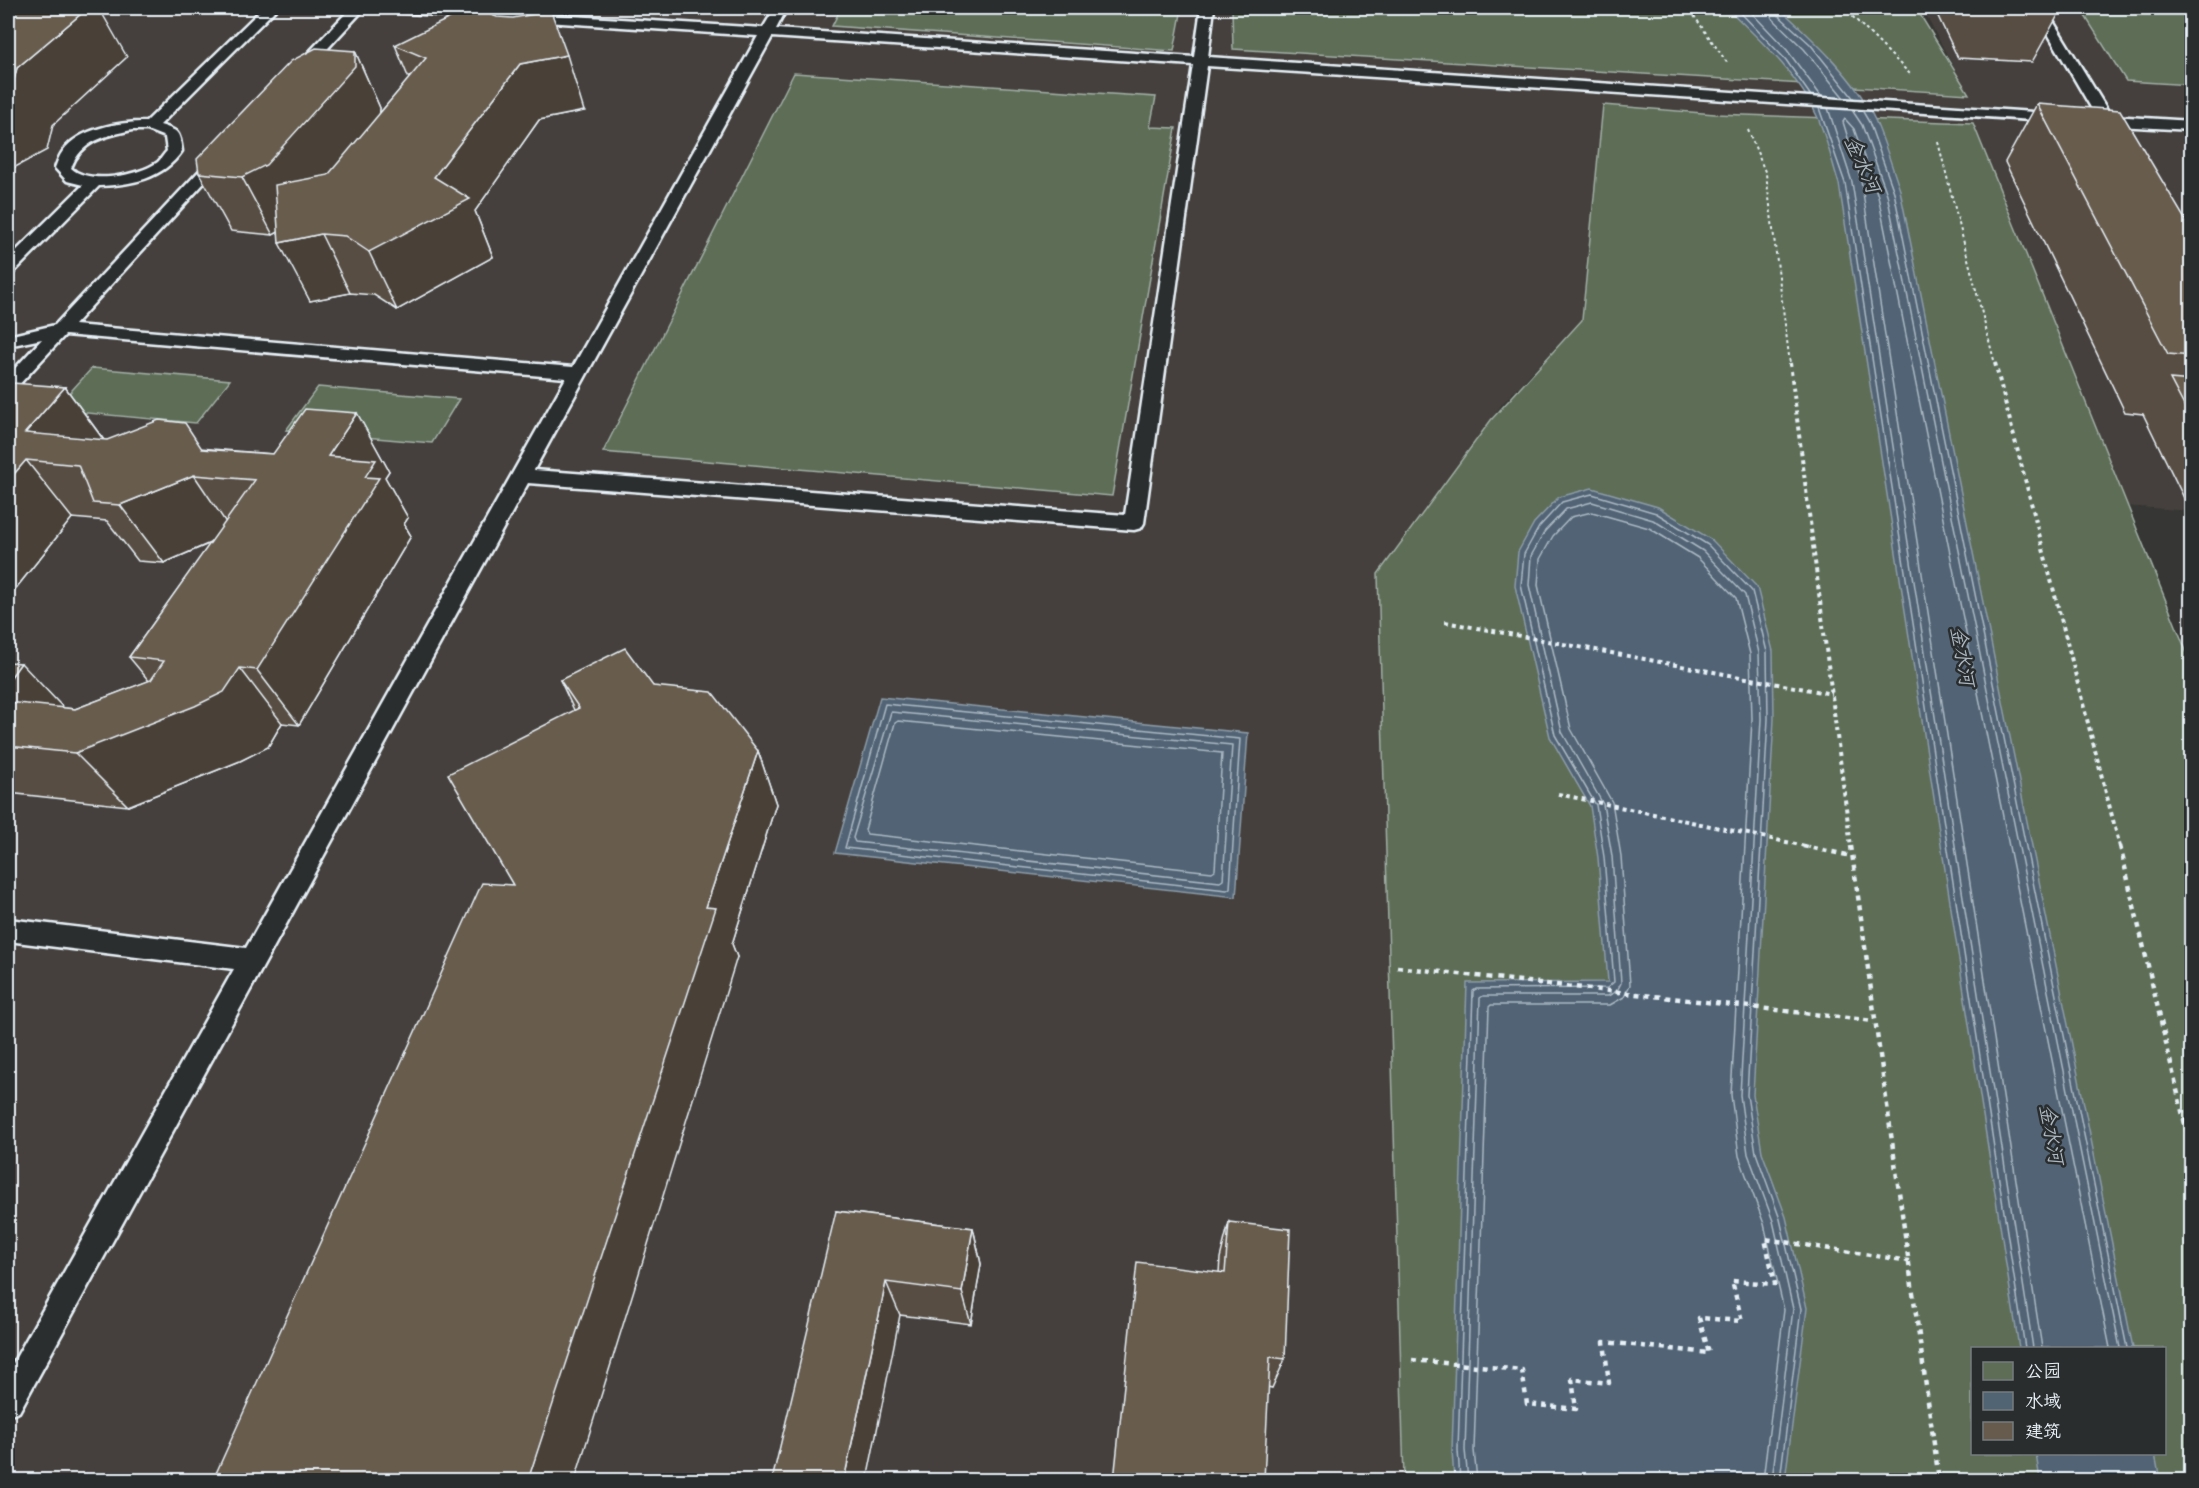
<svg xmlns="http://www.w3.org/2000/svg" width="2199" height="1488" viewBox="0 0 2199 1488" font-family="'Playpen Sans','LXGW WenKai TC',sans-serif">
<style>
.built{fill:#45413c}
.green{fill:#5d6d56;stroke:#a2afa7;stroke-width:1.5;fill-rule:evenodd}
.water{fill:#516474;stroke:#8d9ca9;stroke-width:1.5}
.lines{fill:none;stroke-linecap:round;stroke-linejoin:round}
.shore{stroke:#acb9c3;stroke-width:1.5}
.service-casing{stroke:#e8f1f8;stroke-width:5}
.path-far2{stroke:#e8f1f8;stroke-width:2;stroke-dasharray:3 3;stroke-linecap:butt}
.path-far1{stroke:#e8f1f8;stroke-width:4;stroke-dasharray:4 4;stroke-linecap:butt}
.path{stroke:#e8f1f8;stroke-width:4.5;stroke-dasharray:5 5;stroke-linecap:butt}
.service{fill:#2a2d2e;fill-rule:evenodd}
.wall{fill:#594e43;stroke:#e8f1f8;stroke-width:1.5}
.shaded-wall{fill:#484037;stroke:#e8f1f8;stroke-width:1.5}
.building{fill:#675b4e;stroke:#e8f1f8;stroke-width:1.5}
.labels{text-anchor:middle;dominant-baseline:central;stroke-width:5;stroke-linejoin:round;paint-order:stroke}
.water-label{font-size:20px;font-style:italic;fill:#acb9c3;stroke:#2a2d2e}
</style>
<rect width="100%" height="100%" fill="#363634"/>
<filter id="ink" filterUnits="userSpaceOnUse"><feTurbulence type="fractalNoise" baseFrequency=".0167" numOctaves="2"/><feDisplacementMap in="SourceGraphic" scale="12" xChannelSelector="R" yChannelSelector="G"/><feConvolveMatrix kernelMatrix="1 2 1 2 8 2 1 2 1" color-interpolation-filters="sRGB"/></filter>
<g filter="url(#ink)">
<polygon class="built" points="8,8 1656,8 1968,94 1922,8 2191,8 2191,511 2126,506 1973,123 1715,114 1603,105 1582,320 1502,404 1378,574 1404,1480 8,1480"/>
<g class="green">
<polygon points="841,8 1182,8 1174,51 832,26"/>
<polygon points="1232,8 1916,8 1969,94 1233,49"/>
<polygon points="2080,8 2191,8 2191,85 2126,81"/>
<polygon points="794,73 1156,97 1150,127 1176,128 1112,496 603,452"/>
<path d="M1603 105 1715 114 1973 123 2191 663V1480H1404L1378 574 1491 420 1582 320ZM1972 1348H2164V1454H1972Z"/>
<polygon points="92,368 230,380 196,423 54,410"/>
<polygon points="318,387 459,399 432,443 286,430"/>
</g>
<g class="water">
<path d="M1727 8H1779C1812 38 1856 79 1875 120 1885 142 1892 167 1900 190L2133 1348H2019L1839 184C1832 162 1827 139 1818 118 1799 75 1760 40 1727 8Z"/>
<polygon points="1592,488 1658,507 1712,540 1757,587 1773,651 1774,719 1753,1095 1762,1152 1786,1217 1807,1308 1785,1480 1454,1480 1452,1450 1467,983 1608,982 1598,858 1590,806 1550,737 1515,586 1518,552 1534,523 1559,497"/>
<polygon points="880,697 1248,733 1236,897 835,853"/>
<polygon points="2036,1454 2155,1454 2160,1480 2040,1480"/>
</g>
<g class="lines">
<g class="shore">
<polyline points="1736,8 1786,60 1811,96"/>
<polyline points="1747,8 1787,50 1821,96"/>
<polyline points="1768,8 1772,18 1804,49 1844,98"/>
<polyline points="1776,8 1777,14 1810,44 1854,99"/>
<polyline points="1819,108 1845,183 2025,1348"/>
<polyline points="1828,108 1852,182 2033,1348"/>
<polyline points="1852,110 1862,125 1887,194 2120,1348"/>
<polyline points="1862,110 1869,122 1894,192 2127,1348"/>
<polygon points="885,704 1240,739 1230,888 1227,890 845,848"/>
<polygon points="891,712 1232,745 1223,880 1220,882 855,842 853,838"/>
<polygon points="898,721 1222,753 1215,870 1212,872 867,834 865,830 895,723"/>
<polyline points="2042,1348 1861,180 1843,122 1845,119 1854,129 1878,196 2110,1348"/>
<polyline points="1460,1480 1458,1450 1473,991 1476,989 1607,988 1614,982 1604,857 1596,805 1555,735 1521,585 1524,554 1539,527 1562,502 1592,494 1656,513 1708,545 1752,591 1767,652 1768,719 1747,1095 1756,1153 1780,1219 1801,1309 1780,1480"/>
<polyline points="1468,1480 1465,1450 1480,998 1483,996 1608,996 1617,991 1621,983 1612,856 1603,804 1562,732 1529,585 1531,556 1545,531 1566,509 1592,502 1653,520 1703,551 1745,595 1759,653 1761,719 1740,1095 1748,1154 1773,1221 1793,1309 1772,1480"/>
<polyline points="1477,1480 1474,1450 1489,1007 1491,1005 1610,1005 1624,997 1630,985 1621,856 1612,802 1571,729 1538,585 1540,559 1553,536 1571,517 1592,512 1649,528 1698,558 1736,598 1750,654 1752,719 1731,1095 1739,1156 1764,1224 1784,1310 1763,1480"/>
</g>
<g class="service-casing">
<g id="service">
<path d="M263 8H277L160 125C179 131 179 131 182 151 163 179 131 185 99 186L14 272 8 273V259L83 185 67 181 55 168C57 163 59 156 63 151 79 128 120 122 146 122ZM132 130H147L165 137 167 151C164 154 161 159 158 162 139 176 88 185 71 168 82 140 105 136 132 130Z"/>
<polygon points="351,8 365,8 305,73 295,73 293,70 295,67"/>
<path d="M387 8H447L763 28 775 8H787L776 29 1194 57 1201 8H1214L1208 57 2062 114 2069 118 2062 122 1207 66 1144 523 1141 528 1134 530 528 483 19 1412 8 1416V1372L234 969 8 941V919L246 948 566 378 65 335 14 390 8 392V376L42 339 8 346V336L55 325 216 153H226L229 156 226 159 74 325 573 367 758 36 393 12 388 11ZM772 37 1193 65 1125 515 534 470Z"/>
<polygon points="2033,8 2045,8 2111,116 2192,121 2192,130 2117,126 2120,130 2112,135 2107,133 2101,125 2093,123 2091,120 2096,116"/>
</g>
</g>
<g class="path-far2">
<polyline points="1685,8 1692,13 1728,64"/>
<polyline points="1844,8 1911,75"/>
<polyline points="1748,130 1766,174 1790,364"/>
<polyline points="1938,142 1995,364"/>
</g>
<g class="path-far1">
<polyline points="1790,363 1851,847"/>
<polyline points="1995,363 2120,847"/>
<polyline points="1445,622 1832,694"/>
<polyline points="1558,794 1810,847"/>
</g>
<g class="path">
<polyline points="1803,846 1852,856"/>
<polyline points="1851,846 1939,1480"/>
<polyline points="2120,846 2192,1154"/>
<polyline points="1397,967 1874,1021"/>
<polyline points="1412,1360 1522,1370 1527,1404 1576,1409 1572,1379 1609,1383 1604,1342 1709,1353 1699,1318 1742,1321 1732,1281 1775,1284 1765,1239 1909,1261"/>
</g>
<use href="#service" class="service"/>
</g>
<g class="wall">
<polygon points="1934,8 2062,8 2032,62 1958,58"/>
<polygon points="395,45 584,111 539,120 475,211 493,257 397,310 374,295 350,293 310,301 278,232 273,235 231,231 199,173 355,51 380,108 379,114 409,79"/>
<polygon points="2037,104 2192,231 2192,501 2185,500 2143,414 2125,412 2005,162"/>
<polygon points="65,387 104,440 273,454 357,413 389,471 385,477 408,518 404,524 411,536 299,725 282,723 268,747 240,761 128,806 8,793 8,662 64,708 75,709 149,681 129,657 211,543 164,563 138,561 107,521 72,518 8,598 8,388"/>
<polygon points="560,680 653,686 758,751 776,804 732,944 737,957 513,885 574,710"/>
<polygon points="836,1211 973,1228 981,1264 971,1324 900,1315"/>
<polygon points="1229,1222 1285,1359 1272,1388 1268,1387 1219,1273 1220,1258"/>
</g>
<g class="shaded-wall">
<polygon points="88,8 99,8 127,57 53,125 47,150 8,171 8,95 17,68"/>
<polygon points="355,51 380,108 379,122 295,223 273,235 242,177"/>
<polygon points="567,55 584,111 539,120 475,211 493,257 397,310 369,252 434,177 520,64"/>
<polygon points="321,234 350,293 310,301 279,243"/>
<polygon points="65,387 108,446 25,433"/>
<polygon points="357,413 389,471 385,477 408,518 404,524 411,536 299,725 257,670 328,456"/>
<polygon points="26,460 72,518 8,598 8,481"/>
<polygon points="194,475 233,533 164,563 120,505"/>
<polygon points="21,663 74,719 8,716 8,681"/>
<polygon points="240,668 282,723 268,747 240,761 128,806 75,753"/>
<polygon points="758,751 776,804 732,944 737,957 575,1480 528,1480 706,907"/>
<polygon points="973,1228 981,1264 971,1324 962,1292"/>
<polygon points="886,1282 900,1315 867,1480 844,1480"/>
</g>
<g class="building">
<polygon points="8,8 88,8 17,68 11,93 8,95"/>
<polygon points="470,8 473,8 497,17 513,18 551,11 567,55 520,64 434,177 470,199 369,252 345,236 321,234 279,243 275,185 328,175 426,58 395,45"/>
<polygon points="316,48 355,51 355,66 266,165 242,177 199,173 197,159 291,61"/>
<polygon points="2037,104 2120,110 2192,231 2192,356 2168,354"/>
<polygon points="2170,379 2192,381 2192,421"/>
<polygon points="12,383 65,387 25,433 107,440 159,420 185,423 202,449 273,454 305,409 357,413 328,456 376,460 365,477 379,478 257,670 240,668 224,692 195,706 75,753 8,746 8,702 75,709 151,680 164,661 129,657 255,480 194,475 120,505 93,503 78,465 26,460 8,481 8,388"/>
<polygon points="625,648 653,686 712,692 758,751 706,907 716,908 528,1480 213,1480 482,883 513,885 448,774 579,708 560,680"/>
<polygon points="8,662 21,663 8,681"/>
<polygon points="836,1211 973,1228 962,1292 886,1282 844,1480 772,1480"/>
<polygon points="1229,1222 1290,1229 1285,1359 1270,1357 1264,1480 1114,1480 1137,1262 1225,1273"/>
</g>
</g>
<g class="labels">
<g class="water-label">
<text transform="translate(1864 164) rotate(66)">金水河</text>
<text transform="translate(1964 656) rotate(80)">金水河</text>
<text transform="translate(2053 1134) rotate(80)">金水河</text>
</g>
</g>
<rect width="2199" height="1488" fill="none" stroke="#2a2d2e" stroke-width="30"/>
<rect x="15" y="15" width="2169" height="1458" fill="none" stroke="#e8f1f8" stroke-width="2" filter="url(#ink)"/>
<rect x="1971" y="1347" width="195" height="108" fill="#2a2d2e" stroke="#767b7f" stroke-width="1.5"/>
<rect x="1983" y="1362" width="30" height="18" fill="#5d6d56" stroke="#767b7f" stroke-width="1.5"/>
<text x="2025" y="1377" font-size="18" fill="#e8f1f8">公园</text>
<rect x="1983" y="1392" width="30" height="18" fill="#516474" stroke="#767b7f" stroke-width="1.5"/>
<text x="2025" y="1407" font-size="18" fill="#e8f1f8">水域</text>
<rect x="1983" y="1422" width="30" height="18" fill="#675b4e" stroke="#767b7f" stroke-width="1.5"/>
<text x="2025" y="1437" font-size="18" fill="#e8f1f8">建筑</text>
</svg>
